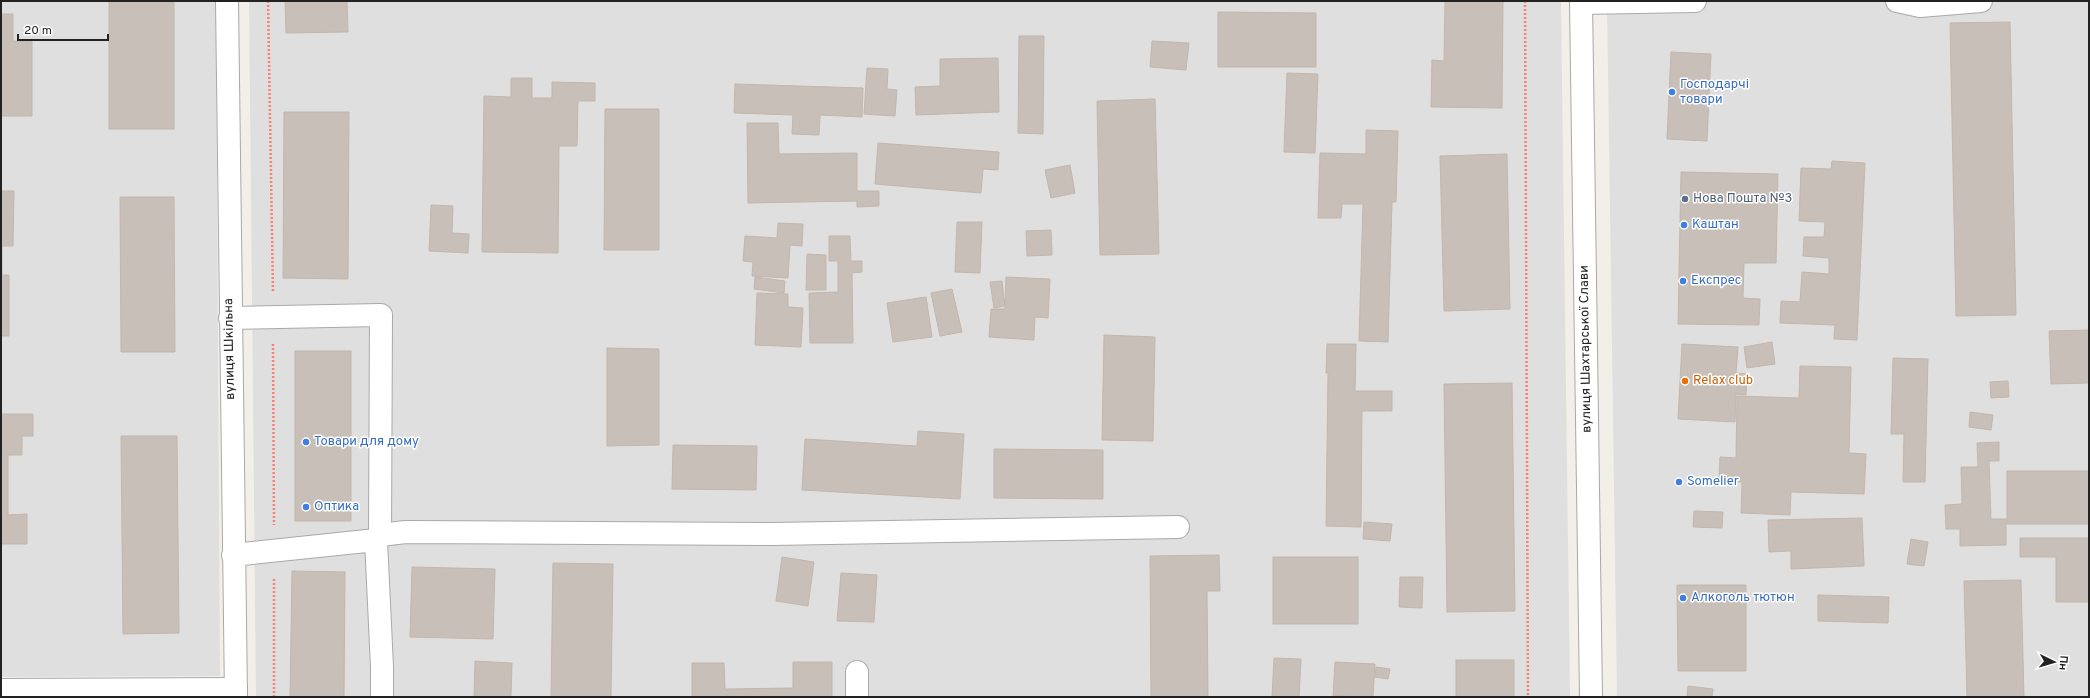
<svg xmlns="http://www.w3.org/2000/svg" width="2090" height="698" viewBox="0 0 2090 698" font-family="Overpass,sans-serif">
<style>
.residential{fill:#e0dfdf}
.building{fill:#c7bfb8;stroke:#c4b6ab}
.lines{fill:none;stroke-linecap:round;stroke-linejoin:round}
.minor-casing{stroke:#a9a9a9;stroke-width:24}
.path{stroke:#fa8072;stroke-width:2.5;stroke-dasharray:2 2;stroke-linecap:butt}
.minor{stroke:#fff;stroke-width:22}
.shop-dot{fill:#3f7fe0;stroke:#fff;stroke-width:1.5}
.service-dot{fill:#5c6f8a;stroke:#fff;stroke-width:1.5}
.food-dot{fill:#e8710a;stroke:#fff;stroke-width:1.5}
.labels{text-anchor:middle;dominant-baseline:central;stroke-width:3;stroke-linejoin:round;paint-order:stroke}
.shop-label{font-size:13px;fill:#366cbe;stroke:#fff;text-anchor:start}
.service-label{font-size:13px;fill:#4e5e75;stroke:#fff;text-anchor:start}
.street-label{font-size:13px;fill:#222;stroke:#fff}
.food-label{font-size:13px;fill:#c56008;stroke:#fff;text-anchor:start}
</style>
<rect width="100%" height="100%" fill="#f2efe9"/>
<g class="residential">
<polygon points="1,1 216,1 220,676 1,677"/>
<polygon points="249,1 1561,1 1570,697 256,697"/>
<polygon points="1607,1 2089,1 2089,697 1617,697"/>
</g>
<g class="building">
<rect x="109" y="1" width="65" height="128"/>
<polygon points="285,1 347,1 348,32 286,33"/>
<polygon points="1445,1 1503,1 1502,108 1431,107 1432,60 1444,61"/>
<polygon points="1218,12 1316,13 1316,67 1218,67"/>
<polygon points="1,14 13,14 13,41 32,41 32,116 1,116"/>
<polygon points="2010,22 2016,315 1956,316 1950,23"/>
<polygon points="1019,36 1044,36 1043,134 1018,133"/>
<polygon points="1152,41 1189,43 1186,70 1150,67"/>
<polygon points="1671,52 1711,54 1707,141 1667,139"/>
<polygon points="998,58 999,112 916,115 915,87 940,86 940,59"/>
<polygon points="867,68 888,69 887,89 897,90 895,116 864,114"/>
<polygon points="1287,73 1318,74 1315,153 1284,152"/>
<polygon points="511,78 532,78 532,98 552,98 552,82 595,83 595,101 578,101 577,146 559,146 558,253 482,252 484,96 511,97"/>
<polygon points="735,84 863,88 862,117 820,115 819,135 792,134 793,115 734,113"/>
<polygon points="1155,99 1159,254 1100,255 1097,101"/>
<polygon points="605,109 659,109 659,250 604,250"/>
<polygon points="284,112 349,112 348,279 283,278"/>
<polygon points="747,123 778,123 779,154 857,153 857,191 879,191 879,206 857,207 857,201 748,203"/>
<polygon points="1366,130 1398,131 1396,202 1392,202 1388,342 1359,341 1363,204 1342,204 1341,218 1318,218 1320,153 1366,154"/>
<polygon points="878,143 999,152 998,170 983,169 981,193 875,184"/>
<polygon points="1507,154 1510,309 1444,311 1440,156"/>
<polygon points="1832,161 1865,163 1857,340 1834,339 1835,325 1780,323 1781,301 1800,302 1802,272 1829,274 1829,258 1803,256 1804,237 1824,237 1825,222 1799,221 1801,168 1831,169"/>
<polygon points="1070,165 1075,193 1051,198 1045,170"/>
<polygon points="1681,172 1778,174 1776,263 1744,263 1743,298 1760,299 1759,325 1678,324"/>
<polygon points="1,191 14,191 13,246 2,246 2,275 9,275 9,336 1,336"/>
<polygon points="120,197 174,197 175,352 121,352"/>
<polygon points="431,205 453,206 452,233 469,234 468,253 429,251"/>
<polygon points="957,222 982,222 980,273 955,272"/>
<polygon points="778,223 803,224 802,246 790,245 788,278 752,276 753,262 743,261 745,236 777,238"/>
<polygon points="1051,230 1052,255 1027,256 1026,231"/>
<polygon points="829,236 850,236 851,261 862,261 862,272 852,273 853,343 810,343 809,293 838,292 838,261 829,261"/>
<polygon points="807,254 826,255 826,290 806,290"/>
<polygon points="755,277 785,281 784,293 754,289"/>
<polygon points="1006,277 1050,279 1048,318 1035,317 1034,340 989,337 991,309 1005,309"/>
<polygon points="1002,281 1005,306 994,308 990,282"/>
<polygon points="952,289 962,332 940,336 931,293"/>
<polygon points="757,293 788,294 788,307 803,308 801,347 755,345"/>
<polygon points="926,297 932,337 893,342 887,303"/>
<polygon points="2089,330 2089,383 2051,384 2049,331"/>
<polygon points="1104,335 1155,337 1153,441 1102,440"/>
<polygon points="1772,342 1775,364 1747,368 1744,347"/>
<polygon points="1327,344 1356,344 1355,391 1392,391 1392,411 1362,411 1361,527 1326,526 1328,373 1326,373"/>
<polygon points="1682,344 1738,347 1736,373 1747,374 1746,395 1736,394 1735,422 1678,419"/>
<polygon points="607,348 659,349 659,445 607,446"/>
<rect x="295" y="351" width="56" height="170"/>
<polygon points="1893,358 1928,359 1925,482 1903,482 1904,434 1891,434"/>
<polygon points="1800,366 1851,367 1849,453 1866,454 1864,494 1791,492 1790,515 1741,513 1742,482 1719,481 1720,457 1736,458 1737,396 1799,398"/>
<polygon points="2008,381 2009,397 1991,398 1990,382"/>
<polygon points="1512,383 1515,611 1447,612 1444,384"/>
<polygon points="1970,412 1993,415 1991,430 1969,427"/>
<polygon points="1,414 33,414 33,436 22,436 22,455 8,455 8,515 27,514 27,544 1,544"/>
<polygon points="918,431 964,434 960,499 802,490 805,439 917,446"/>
<polygon points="121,436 177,436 179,633 123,634"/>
<polygon points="1999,442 1999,461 1989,461 1991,519 2006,519 2006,545 1960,546 1960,529 1946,529 1945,505 1962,504 1961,467 1978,467 1977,443"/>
<polygon points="673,445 757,446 756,490 672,489"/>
<polygon points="994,449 1103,450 1103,499 994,498"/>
<rect x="2007" y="471" width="82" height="53"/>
<polygon points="1694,511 1723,512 1722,528 1693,527"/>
<polygon points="1862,518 1864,566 1791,569 1791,551 1769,552 1768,520"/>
<polygon points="1364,522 1392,524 1390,541 1363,539"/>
<polygon points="2020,538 2089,538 2089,602 2056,602 2056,557 2020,557"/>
<polygon points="1911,539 1928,542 1924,566 1907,564"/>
<polygon points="1219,555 1220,591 1207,591 1208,697 1151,697 1150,556"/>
<polygon points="782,557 814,562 808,606 776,601"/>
<rect x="1273" y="557" width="85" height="67"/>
<polygon points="553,563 613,564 611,697 551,697"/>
<polygon points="412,567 495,569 493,639 410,637"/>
<polygon points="292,571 345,572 344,697 290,697"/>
<polygon points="841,573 877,575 874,622 837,621"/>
<polygon points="1400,577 1423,577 1422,608 1399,607"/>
<polygon points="2021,580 2024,697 1967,697 1964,581"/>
<polygon points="1677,585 1746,585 1746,671 1678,671"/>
<polygon points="1818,595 1889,597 1888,623 1818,621"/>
<polygon points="1274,658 1301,659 1299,697 1272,697"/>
<rect x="1456" y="660" width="58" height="37"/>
<polygon points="475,661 512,663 511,697 474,697"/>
<polygon points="793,662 832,662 832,697 692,697 692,663 724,663 725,689 793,688"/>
<polygon points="1335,662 1375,664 1373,697 1333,696"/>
<polygon points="1376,667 1390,669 1388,679 1375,677"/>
<polygon points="1688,686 1713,689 1712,697 1687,697"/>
</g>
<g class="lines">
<g class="minor-casing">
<g id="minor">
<polyline points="227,1 236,697"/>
<polyline points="1581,1 1591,697"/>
<polyline points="1897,1 1920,6 1981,1"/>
<polyline points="1581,3 1695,1"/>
<polyline points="230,318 381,315 380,535"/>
<polyline points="233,555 376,540"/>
<polyline points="857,672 857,697"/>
<polyline points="1,690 236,689"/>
<polyline points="382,697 382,667 376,540 380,535 406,532 772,534 1178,527"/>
</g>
</g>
<g class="path">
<polyline points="268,1 273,291"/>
<polyline points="1525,1 1528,697"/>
<polyline points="273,344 274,525"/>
<polyline points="274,697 274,578"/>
</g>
<use href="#minor" class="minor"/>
</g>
<g class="shop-dot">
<circle cx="1672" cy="92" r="4"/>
<circle cx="1684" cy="225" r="4"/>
<circle cx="1683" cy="281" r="4"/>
<circle cx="306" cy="442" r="4"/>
<circle cx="1679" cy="482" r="4"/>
<circle cx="306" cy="507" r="4"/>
<circle cx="1683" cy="598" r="4"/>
</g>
<circle class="service-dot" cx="1685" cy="199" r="4"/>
<circle class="food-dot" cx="1685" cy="381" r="4"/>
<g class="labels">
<g class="shop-label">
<text x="1680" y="85">Господарчі<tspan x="1680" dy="15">товари</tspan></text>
<text x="1692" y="225">Каштан</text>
<text x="1691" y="281">Експрес</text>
<text x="314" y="442">Товари для дому</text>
<text x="1687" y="482">Somelier</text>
<text x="314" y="507">Оптика</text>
<text x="1691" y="598">Алкоголь тютюн</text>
</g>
<g class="service-label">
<text x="1693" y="199">Нова Пошта №3</text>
</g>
<g class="street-label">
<text transform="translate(230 349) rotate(-91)">вулиця Шкільна</text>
<text transform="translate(1586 349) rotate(-91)">вулиця Шахтарської Слави</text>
</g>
<g class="food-label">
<text x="1693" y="381">Relax club</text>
</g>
</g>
<rect width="2090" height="698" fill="none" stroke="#222222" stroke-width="4"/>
<g transform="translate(2054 662) rotate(95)" stroke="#ffffff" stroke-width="3" paint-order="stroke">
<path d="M0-3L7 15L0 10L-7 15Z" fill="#222222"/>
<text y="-6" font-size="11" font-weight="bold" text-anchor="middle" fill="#222222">Пн</text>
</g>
<path d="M18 34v6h90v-6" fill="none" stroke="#222222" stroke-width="2"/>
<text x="24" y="34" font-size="12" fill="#222222" stroke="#ffffff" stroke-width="3" paint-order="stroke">20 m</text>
</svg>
